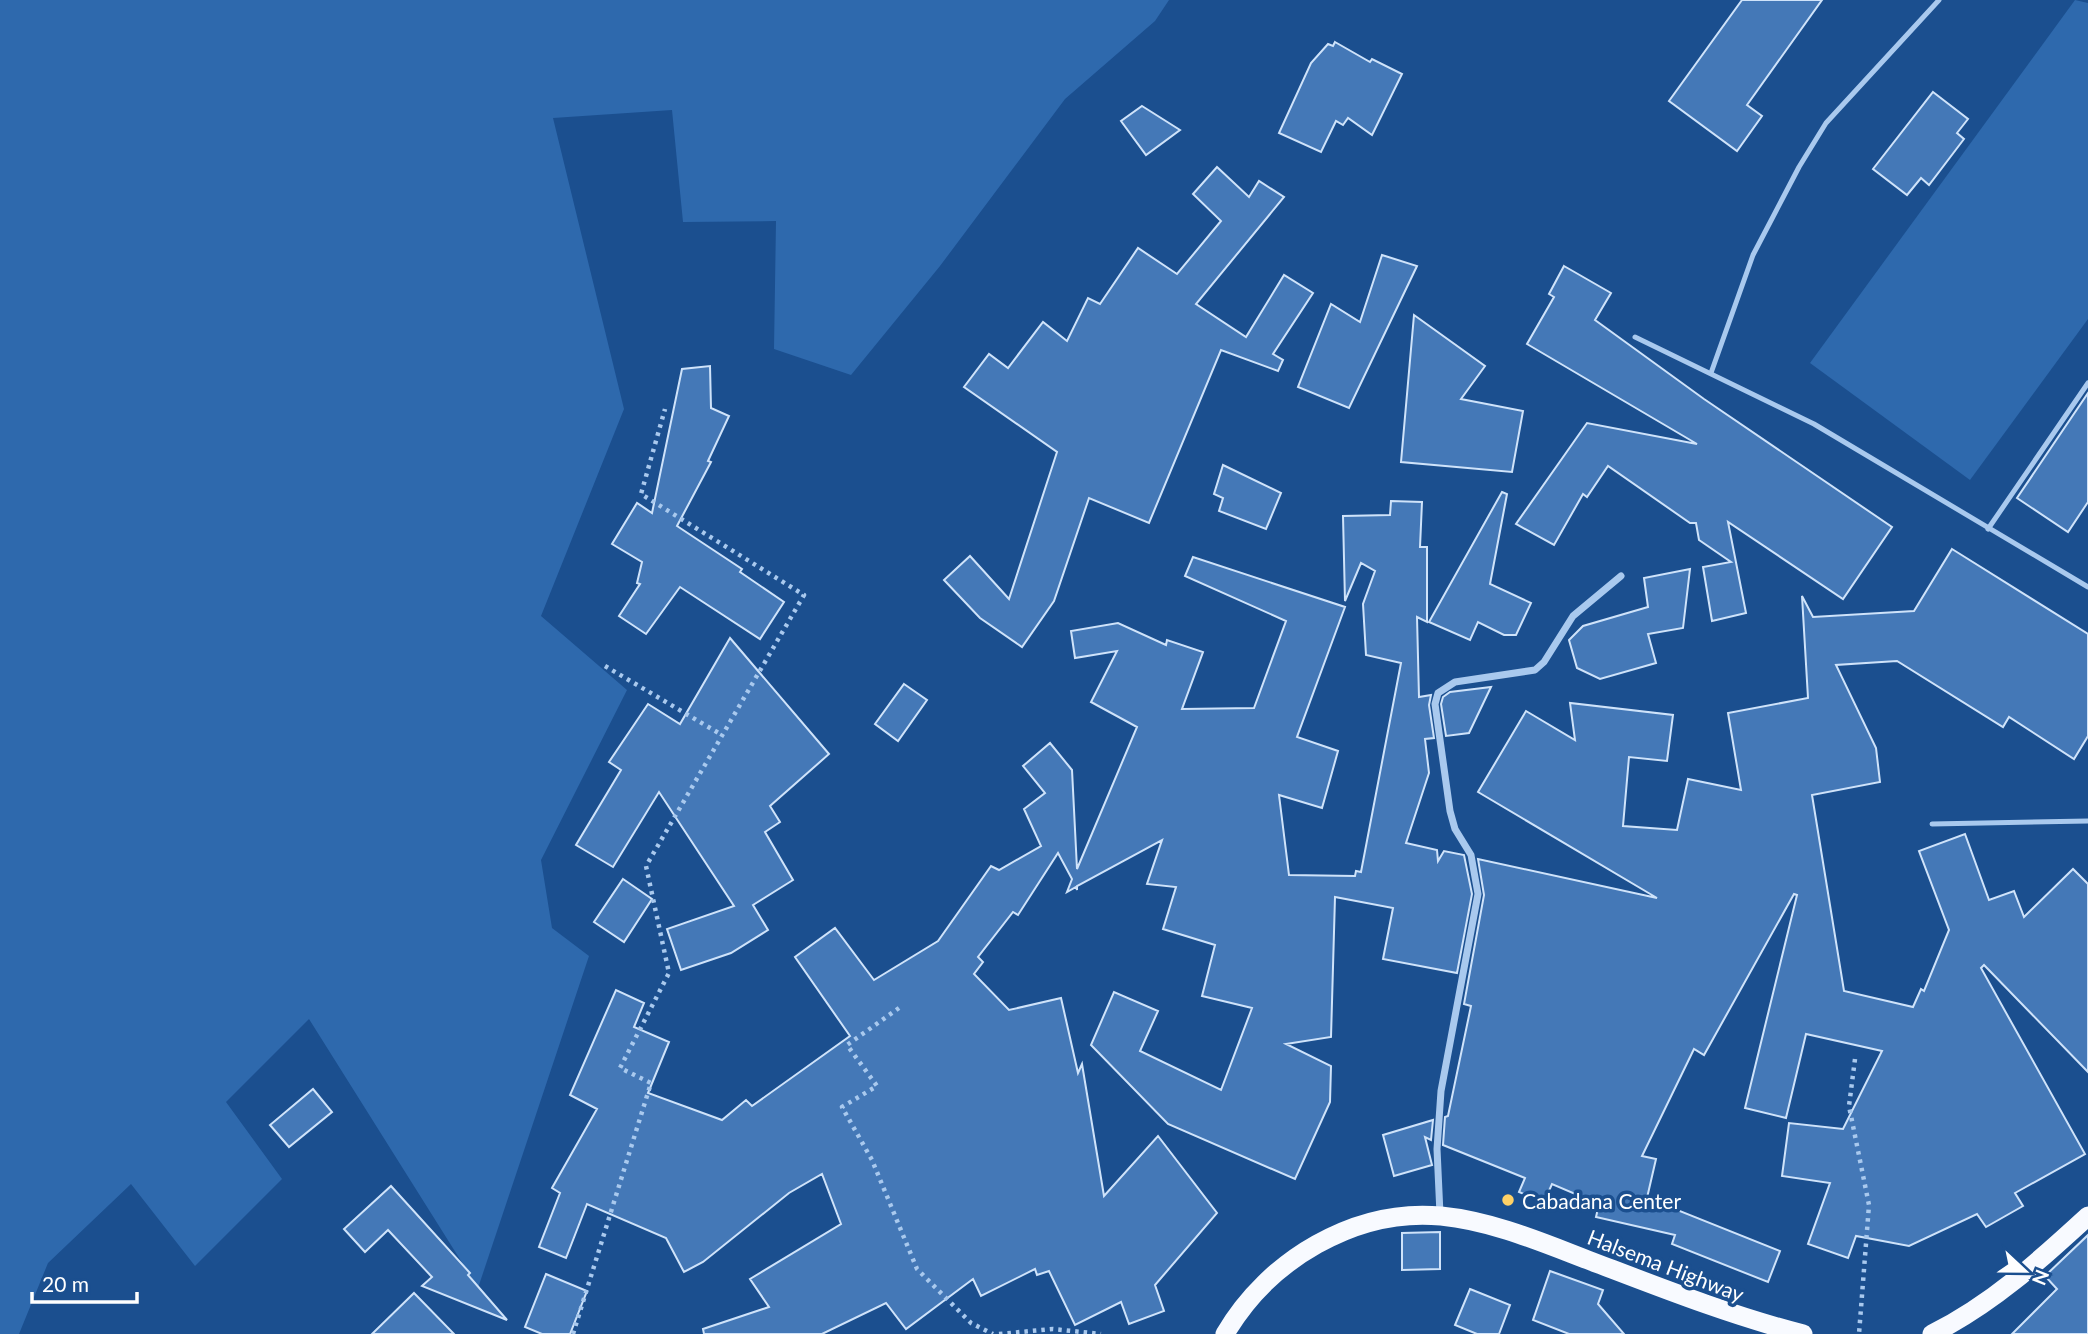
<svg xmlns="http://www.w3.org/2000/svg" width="2088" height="1334" viewBox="0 0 2088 1334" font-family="Lato,sans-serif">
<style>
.green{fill:#2e69ad}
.building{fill:#4478b7;stroke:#cfe3fa;stroke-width:2}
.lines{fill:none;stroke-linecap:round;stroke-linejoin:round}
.path{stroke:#a9c9ee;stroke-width:4.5;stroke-dasharray:3.5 5;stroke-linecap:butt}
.service{stroke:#a9c9ee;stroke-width:5}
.minor{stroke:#a9c9ee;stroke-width:7}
.trunk{stroke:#f8faff;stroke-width:19}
.poi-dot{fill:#ffd166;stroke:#1b4f8f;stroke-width:2.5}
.labels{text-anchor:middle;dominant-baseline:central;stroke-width:7;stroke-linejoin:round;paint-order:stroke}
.poi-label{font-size:21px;fill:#fff;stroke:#1b4f8f;text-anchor:start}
.street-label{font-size:21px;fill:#fff;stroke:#1b4f8f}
</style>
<rect width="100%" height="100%" fill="#1b4f8f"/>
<g class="green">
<polygon points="0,0 1169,0 1155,21 1065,99 940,266 851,375 774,349 776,221 683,222 672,110 553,118 624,409 541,616 627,690 541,860 552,928 589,956 478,1288 309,1019 226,1102 282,1179 195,1266 131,1184 48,1263 19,1334 0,1334"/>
<polygon points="2075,0 2088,3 2088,319 1970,480 1810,363"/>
</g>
<g class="building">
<polygon points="1742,0 1822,0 1747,105 1762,116 1737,151 1669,101"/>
<polygon points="1335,42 1370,62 1372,59 1402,74 1372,135 1348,118 1343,125 1336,121 1321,152 1279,133 1311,63 1328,44 1333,46"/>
<polygon points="1933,92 1968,119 1957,133 1964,139 1929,185 1921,178 1907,195 1873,169"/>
<polygon points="1142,106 1180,130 1146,155 1121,121"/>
<polygon points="1217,167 1249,197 1259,181 1284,197 1196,304 1246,337 1284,275 1313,293 1273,354 1283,360 1278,371 1221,350 1149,523 1089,498 1054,601 1022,647 980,618 944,580 970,556 1009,599 1057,452 964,387 989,354 1008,368 1043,322 1067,341 1088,298 1100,304 1138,248 1177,274 1221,221 1193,194"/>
<polygon points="1382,255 1417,266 1349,408 1298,387 1331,304 1360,322"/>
<polygon points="1564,266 1611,293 1595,320 1704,399 1892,527 1843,599 1728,522 1746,613 1712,621 1703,567 1731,562 1699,540 1696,523 1690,523 1608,466 1587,497 1583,494 1554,545 1516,524 1587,423 1697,444 1527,344 1554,297 1549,294"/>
<polygon points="1414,315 1485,366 1461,399 1523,411 1512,472 1401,462"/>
<polygon points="710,366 711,408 729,416 708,461 711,462 677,526 742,569 740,572 784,602 760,639 680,587 646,634 619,616 640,584 637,583 642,562 612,544 637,503 652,513 682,369"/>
<polygon points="2088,393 2088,502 2068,532 2017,498"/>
<polygon points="1223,465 1281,493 1266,529 1219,511 1223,498 1214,494"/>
<polygon points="1502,492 1507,494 1490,584 1531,603 1516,635 1504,635 1478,622 1470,640 1429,622"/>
<polygon points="1391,501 1422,502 1420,547 1427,547 1427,622 1417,617 1419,697 1431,695 1429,705 1434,738 1425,739 1429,773 1406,843 1437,850 1438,861 1444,851 1464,855 1472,894 1457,973 1383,959 1393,908 1335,897 1331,1037 1286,1044 1331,1066 1330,1102 1295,1179 1168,1124 1091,1045 1114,992 1158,1011 1140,1051 1221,1090 1252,1008 1202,996 1215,945 1163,929 1176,887 1147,884 1162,840 1077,886 1077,890 1076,887 1067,892 1072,879 1058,853 1018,915 1013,912 978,957 983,962 974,974 1009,1010 1061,998 1078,1073 1082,1064 1104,1196 1158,1136 1217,1213 1155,1285 1164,1311 1129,1324 1121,1302 1075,1325 1049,1271 1037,1275 1035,1269 981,1296 973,1279 906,1329 886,1303 822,1334 704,1334 703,1329 769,1307 750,1279 841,1224 822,1174 789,1193 703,1262 684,1272 666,1238 587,1204 566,1258 539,1247 560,1193 552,1188 597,1109 570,1095 616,990 644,1003 634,1027 669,1042 648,1093 722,1120 746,1100 752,1106 850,1036 795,957 835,928 874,980 938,941 991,866 999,870 1041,846 1024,809 1045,793 1023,766 1050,743 1072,770 1077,869 1137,727 1091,702 1117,651 1075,658 1071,631 1118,623 1166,645 1167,640 1203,652 1182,709 1254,708 1286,621 1185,576 1193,557 1345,607 1297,737 1338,751 1322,808 1279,795 1289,875 1355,876 1356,871 1361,872 1401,663 1366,655 1363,604 1375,571 1361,563 1345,601 1343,516 1390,515"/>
<polygon points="1952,549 2088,634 2088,736 2074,759 2009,717 2003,727 1897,661 1836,665 1876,748 1880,782 1812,795 1844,991 1913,1007 1921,989 1924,991 1949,930 1919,851 1965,834 1989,900 2014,891 2024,917 2073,869 2088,884 2088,1072 1984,965 1981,968 2085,1154 2015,1193 2023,1206 1986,1227 1977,1214 1909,1246 1856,1236 1848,1258 1808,1244 1830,1183 1782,1176 1789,1123 1843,1129 1882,1051 1806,1034 1786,1118 1745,1108 1797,895 1794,894 1704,1055 1694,1049 1642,1156 1656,1159 1647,1198 1780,1251 1768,1282 1672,1244 1675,1235 1596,1217 1599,1204 1552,1184 1544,1202 1519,1192 1525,1178 1443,1145 1445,1117 1448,1116 1471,1006 1464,1004 1484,895 1478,859 1657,898 1478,792 1526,711 1575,740 1570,703 1673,715 1667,761 1629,757 1623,826 1677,830 1688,779 1741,790 1728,713 1808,698 1802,596 1813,617 1914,611"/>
<polygon points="1690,569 1683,628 1648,634 1656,663 1600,679 1577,668 1569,640 1583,626 1648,607 1644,578"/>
<polygon points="730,638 829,754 770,806 780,822 765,832 793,880 753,905 768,930 731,953 681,970 667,929 734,906 659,792 613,867 576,845 621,770 609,762 648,704 680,724"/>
<polygon points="904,684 927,700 898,741 875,724"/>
<polygon points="1491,687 1469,733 1446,736 1441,704 1443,697 1450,692"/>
<polygon points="623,879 652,899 624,942 594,922"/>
<polygon points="313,1089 332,1112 289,1147 270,1125"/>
<polygon points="1433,1120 1431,1140 1425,1137 1432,1165 1394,1176 1383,1135"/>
<polygon points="391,1186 470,1273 468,1275 507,1320 422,1286 432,1277 388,1230 365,1252 344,1229"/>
<polygon points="1440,1232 1440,1269 1402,1270 1402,1233"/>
<polygon points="2088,1235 2088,1334 2012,1334 2057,1289 2045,1276"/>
<polygon points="1550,1271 1603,1290 1598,1304 1624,1334 1569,1334 1533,1320"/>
<polygon points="546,1274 587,1291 570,1334 542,1334 525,1327"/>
<polygon points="1470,1289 1510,1305 1499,1334 1477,1334 1455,1325"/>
<polygon points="414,1293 454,1334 372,1334"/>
</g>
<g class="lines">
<g class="path">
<polyline points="605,666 722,735"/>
<polyline points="899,1008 847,1045 877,1086 842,1107 872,1160 917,1269 971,1323 993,1334"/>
<polyline points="1855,1059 1849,1106 1869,1205 1859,1334"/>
<polyline points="573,1334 651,1083 620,1068 669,973 646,866 804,595 641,494 665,409"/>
<polyline points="999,1334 1053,1329 1101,1334"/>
</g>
<g class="service">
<polyline points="1635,337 1814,424 2088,587"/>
<polyline points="1711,373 1753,255 1799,167 1826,123 1939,0"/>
<polyline points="1988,529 2088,383"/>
<polyline points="1932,824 2088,821"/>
</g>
<polyline class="minor" points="1440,1214 1437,1149 1441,1091 1478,894 1471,855 1455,829 1450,811 1435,704 1438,693 1455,682 1535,670 1544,662 1573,616 1621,576"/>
<g class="trunk">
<path d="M1225 1334C1268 1260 1355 1208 1441 1216 1492 1221 1541 1242 1588 1260 1659 1287 1729 1315 1803 1334"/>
<path d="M1932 1334C1992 1304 2039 1261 2088 1216"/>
</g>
</g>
<circle class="poi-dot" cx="1508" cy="1200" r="7"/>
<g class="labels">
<g class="poi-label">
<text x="1522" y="1200">Cabadana Center</text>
</g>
<g class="street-label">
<text transform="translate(1666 1265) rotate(21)">Halsema Highway</text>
</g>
</g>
<g transform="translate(2025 1271) rotate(112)" stroke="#1b4f8f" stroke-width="5" paint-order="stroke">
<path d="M0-5L12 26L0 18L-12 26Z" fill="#ffffff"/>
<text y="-10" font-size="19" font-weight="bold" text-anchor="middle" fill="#ffffff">N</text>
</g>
<path d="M32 1292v10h105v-10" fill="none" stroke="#ffffff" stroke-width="3.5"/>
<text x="42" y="1292" font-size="21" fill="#ffffff" stroke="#1b4f8f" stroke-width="5" paint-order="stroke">20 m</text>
</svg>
